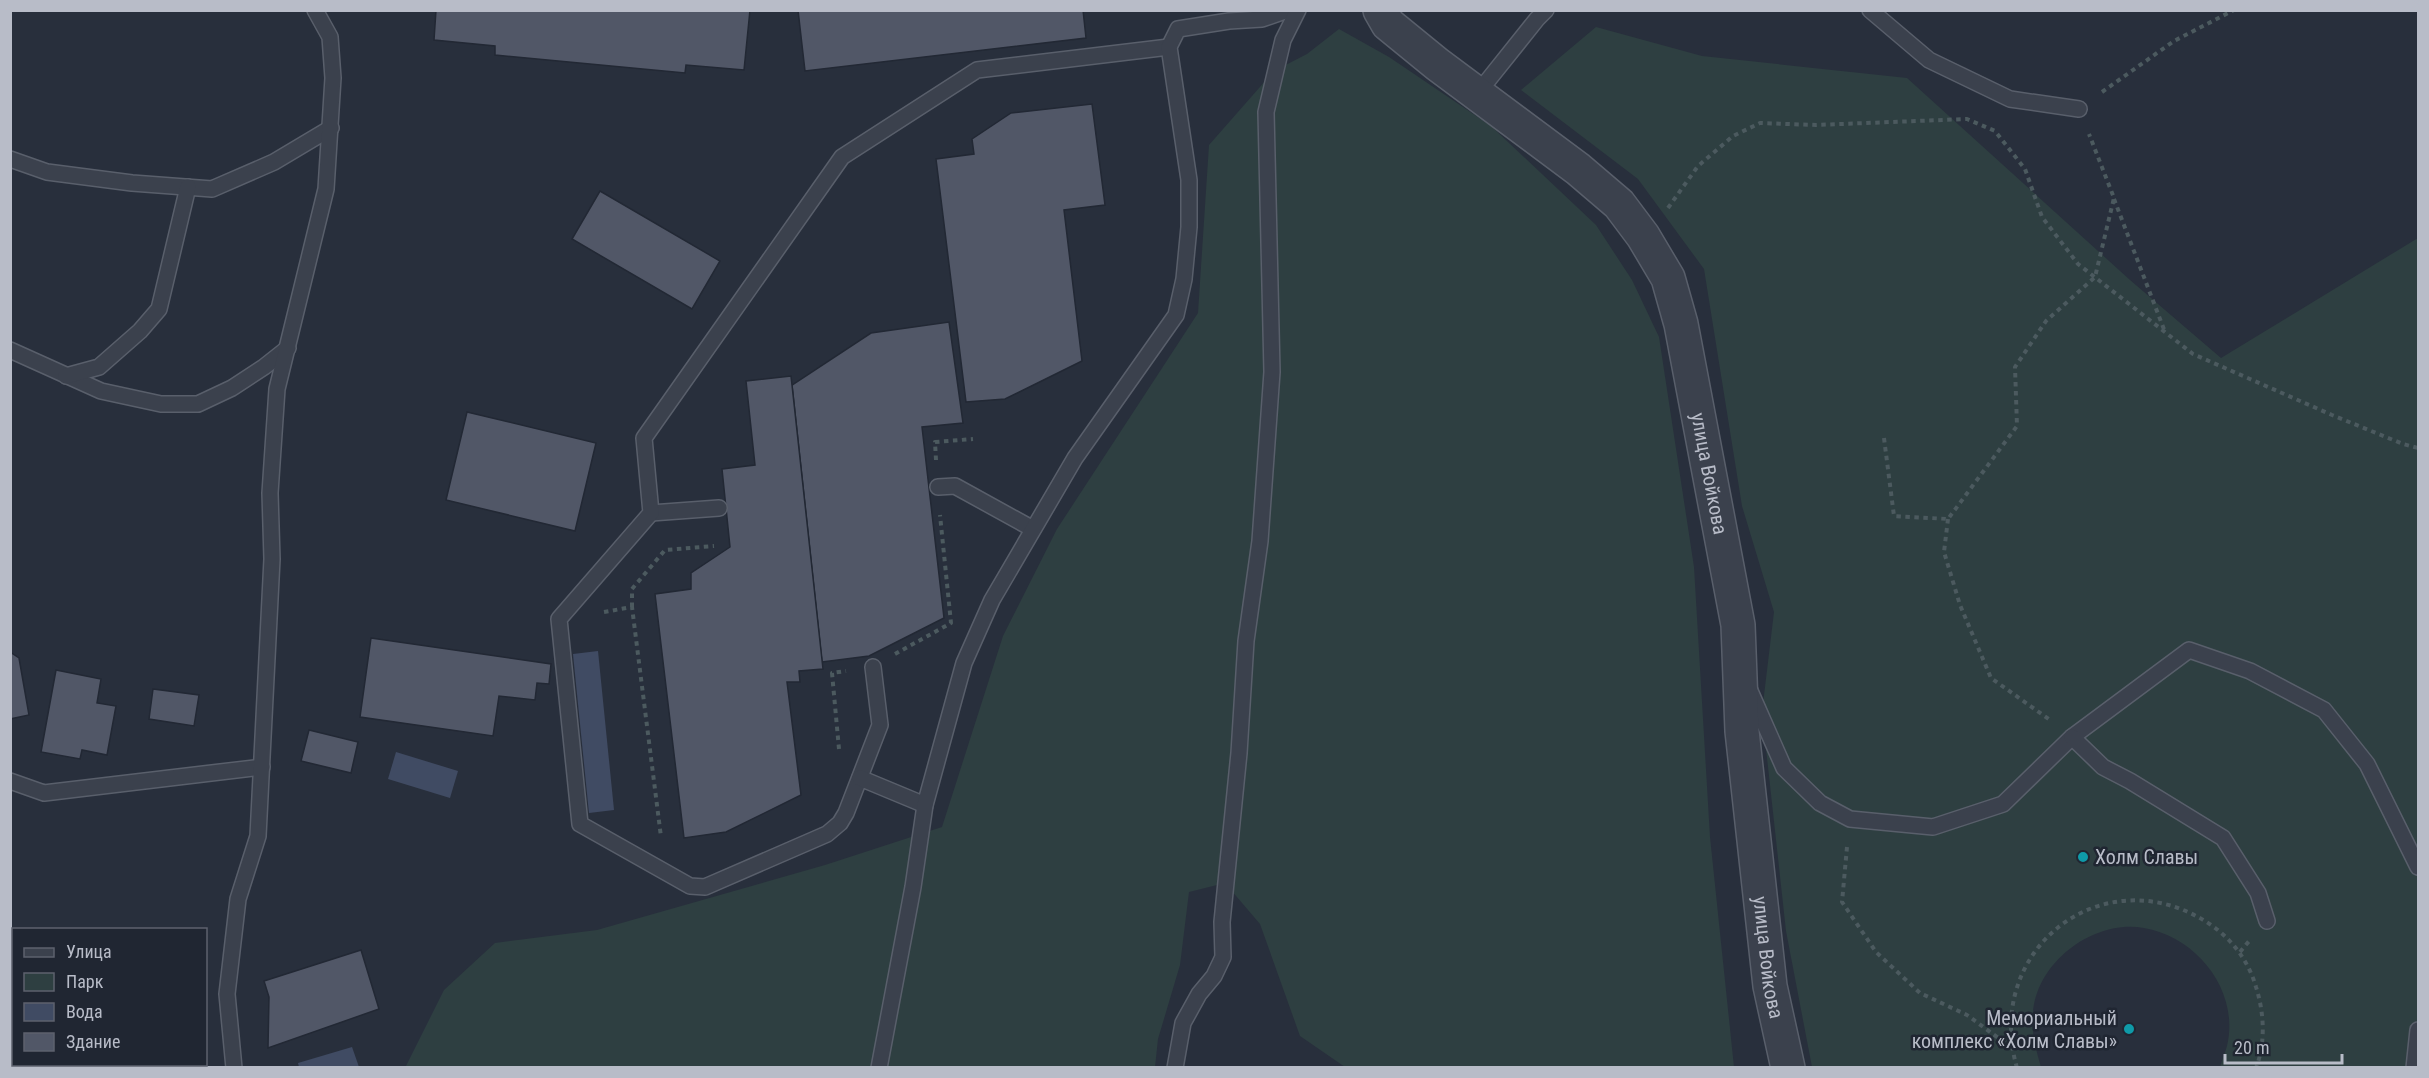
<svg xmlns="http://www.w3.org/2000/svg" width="2429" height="1078" viewBox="0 0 2429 1078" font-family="'Roboto Condensed',sans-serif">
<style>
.green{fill:#2e3f41}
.water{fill:#404b63}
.building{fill:#515767;stroke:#222834;stroke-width:1.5}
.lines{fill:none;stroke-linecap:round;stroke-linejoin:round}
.service-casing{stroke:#595f6b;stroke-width:18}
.tertiary-casing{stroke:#595f6b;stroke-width:36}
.path{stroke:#4c5a5f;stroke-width:4;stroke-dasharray:4.5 4.5;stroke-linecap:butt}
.service{stroke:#3b414d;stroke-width:15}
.tertiary{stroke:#3b414d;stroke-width:33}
.culture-dot{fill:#0f9aa8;stroke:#202632;stroke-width:2}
.labels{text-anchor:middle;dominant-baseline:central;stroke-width:5;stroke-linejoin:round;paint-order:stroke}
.street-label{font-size:20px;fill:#b8bcc8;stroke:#202632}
.poi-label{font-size:20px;fill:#b8bcc8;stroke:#202632;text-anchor:start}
</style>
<rect width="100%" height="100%" fill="#282f3c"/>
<g class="green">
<path d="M1596 27 1702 56 1907 78 2130 280 2221 358 2418 238V1067H2220C2222 1060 2225 1053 2227 1046 2240 991 2197 937 2144 928 2094 919 2036 962 2033 1014 2031 1033 2036 1049 2041 1067H1812L1786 931 1762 712 1774 612 1742 506 1704 269 1638 179 1521 90Z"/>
<polygon points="1339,29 1389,57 1491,126 1596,225 1632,280 1659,337 1694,567 1710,837 1734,1067 1345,1067 1300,1036 1260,924 1225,883 1189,892 1180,965 1158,1039 1155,1067 405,1068 444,990 495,943 597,930 825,865 942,827 1003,636 1057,529 1198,313 1209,145 1274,71 1307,54"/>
</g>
<g class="water">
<polygon points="598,651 614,810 589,813 573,654"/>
<polygon points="396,752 458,771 450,798 388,779"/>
<polygon points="352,1047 359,1067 299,1067 298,1063"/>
</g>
<g class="building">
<polygon points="436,10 750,10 744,70 686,65 685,73 495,55 495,46 434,40"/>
<polygon points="798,10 1083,10 1086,38 805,71"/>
<polygon points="1092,104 1105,205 1064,210 1082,361 1005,399 966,402 936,159 974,154 972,139 1011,113"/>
<polygon points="600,191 720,261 692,309 572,239"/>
<polygon points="949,322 963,423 922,427 944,618 869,656 822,662 792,385 871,333"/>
<polygon points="791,376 823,669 799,671 800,682 787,682 801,795 726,832 684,838 655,594 691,589 691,573 730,547 722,469 755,465 746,381"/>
<polygon points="467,412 596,443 575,531 446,500"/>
<polygon points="371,638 551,664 549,684 537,683 535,700 499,696 493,736 360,717"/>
<polygon points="10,652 19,658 29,715 10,719"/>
<polygon points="56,670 101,679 97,703 116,706 107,755 82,750 80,759 41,752"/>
<polygon points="153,689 199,695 194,726 149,719"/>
<polygon points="309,730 358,742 351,773 301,761"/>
<polygon points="361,950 379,1009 268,1048 269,997 264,981"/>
</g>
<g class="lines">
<g class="service-casing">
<g id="service">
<polyline points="1870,10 1929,60 2010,99 2079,109"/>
<polyline points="1477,94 1537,19 1546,10"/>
<polyline points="10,159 47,172 132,183 212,189 274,162 331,128"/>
<polyline points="10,350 101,391 161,404 198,404 232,388 264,367 288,348"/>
<polyline points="66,376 99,367 140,331 159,309 188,187"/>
<polyline points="938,487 955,486 1033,529"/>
<polyline points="651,513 719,508"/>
<polyline points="873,667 880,725 846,813 840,823 827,834 705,887 690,886 580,824 559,619 651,513 644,438 842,157 977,70 1169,47"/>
<polyline points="1750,691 1784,768 1820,803 1850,819 1933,827 2003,804 2072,737 2189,650 2250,671 2324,710 2367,764 2418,867"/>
<polyline points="2072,737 2103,767 2130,781 2223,838 2258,893 2267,921"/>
<polyline points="860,778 925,805"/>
<polyline points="10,781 44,793 262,767"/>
<polyline points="10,1052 14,1052"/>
<polyline points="56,1064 58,1068"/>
<polyline points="234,1068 227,994 238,899 258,836 272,559 270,493 277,389 326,189 333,78 330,37 315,10"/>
<polyline points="879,1068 913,887 925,805 964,663 992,600 1075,458 1176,315 1184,279 1189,227 1189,180 1169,47 1178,29 1229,21 1262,19 1288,10"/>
<polyline points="1175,1068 1183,1023 1199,994 1214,976 1223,957 1222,922 1239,753 1246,641 1260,541 1272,372 1266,112 1283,40 1298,10"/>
<polyline points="2414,1068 2418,1030"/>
</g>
</g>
<g class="tertiary-casing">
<g id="tertiary">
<path id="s1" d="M1380 10 1388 24 1437 64 1578 169 1619 204 1643 236 1668 278 1681 324 1738 625 1742 731 1770 986 1788 1068"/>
</g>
</g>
<g class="path">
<polyline points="2102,92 2174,41 2234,10"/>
<polyline points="2114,199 2165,332"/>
<polyline points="1668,208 1698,166 1733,136 1760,123 1816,125 1967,119 1995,131 2025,169 2042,217 2078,264 2193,354 2332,415 2403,444 2418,448"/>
<polyline points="1884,438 1894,516 1948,519 2017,426 2015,367 2046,321 2095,277 2114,198 2089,134"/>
<polyline points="936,460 935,442 973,439"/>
<polyline points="1948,519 1944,552 1960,605 1991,678 2050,720"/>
<polyline points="632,607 632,589 665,550 714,546"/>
<polyline points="604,612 632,607 661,837"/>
<polyline points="895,654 951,623 940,515"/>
<polyline points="839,749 832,673 846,671"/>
<polyline points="1847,847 1842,902 1876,952 1920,993 1967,1015 2012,1048"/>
<polyline points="2240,952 2250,940"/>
<path d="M2017 1068C1982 947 2107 854 2211 925 2232 939 2249 962 2256 987 2264 1012 2266 1042 2256 1068"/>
</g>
<use href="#service" class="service"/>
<use href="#tertiary" class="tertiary"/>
</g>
<g class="culture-dot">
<circle cx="2083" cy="857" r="6"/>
<circle cx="2129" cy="1029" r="6"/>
</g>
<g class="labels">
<g class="street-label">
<text stroke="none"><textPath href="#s1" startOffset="598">улица Войкова</textPath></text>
<text stroke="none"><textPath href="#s1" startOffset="1086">улица Войкова</textPath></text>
</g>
<g class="poi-label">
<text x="2095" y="857">Холм Славы</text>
<text x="2117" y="1018" text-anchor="end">Мемориальный<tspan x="2117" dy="23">комплекс «Холм Славы»</tspan></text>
</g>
</g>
<rect width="2429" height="1078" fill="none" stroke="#b8bcc8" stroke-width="24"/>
<rect x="12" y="928" width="195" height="138" fill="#202632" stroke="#5d626e" stroke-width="1.5"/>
<rect x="24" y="948" width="30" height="9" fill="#3b414d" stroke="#5d626e" stroke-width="1.5"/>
<text x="66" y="958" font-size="18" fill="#b8bcc8">Улица</text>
<rect x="24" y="973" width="30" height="18" fill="#2e3f41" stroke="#5d626e" stroke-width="1.5"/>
<text x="66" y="988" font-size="18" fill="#b8bcc8">Парк</text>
<rect x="24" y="1003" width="30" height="18" fill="#404b63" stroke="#5d626e" stroke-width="1.5"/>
<text x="66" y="1018" font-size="18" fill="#b8bcc8">Вода</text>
<rect x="24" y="1033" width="30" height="18" fill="#515767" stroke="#5d626e" stroke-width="1.5"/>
<text x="66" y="1048" font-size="18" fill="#b8bcc8">Здание</text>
<path d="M2225 1054v9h117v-9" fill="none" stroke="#b8bcc8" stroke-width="3"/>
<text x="2234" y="1054" font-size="18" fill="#b8bcc8" stroke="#202632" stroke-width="4.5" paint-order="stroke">20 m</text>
</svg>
